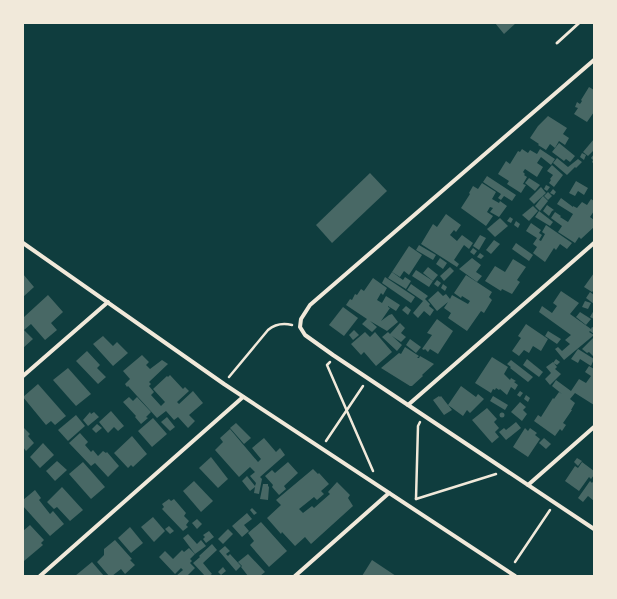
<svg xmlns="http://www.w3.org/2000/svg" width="617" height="599" viewBox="0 0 617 599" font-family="Mulish,sans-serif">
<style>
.building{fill:#486865}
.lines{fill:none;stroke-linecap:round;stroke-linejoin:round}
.path{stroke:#f1e9da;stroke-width:2.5}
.service{stroke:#f1e9da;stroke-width:3}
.minor{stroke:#f1e9da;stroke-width:4}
</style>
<rect width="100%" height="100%" fill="#0f3d3e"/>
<g class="building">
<polygon points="495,23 516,23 504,34"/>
<polygon points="589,87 594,90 594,112 587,122 574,114 578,108 575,107 577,102 580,104 582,101 581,100"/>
<polygon points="548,116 567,128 563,134 569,138 565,145 559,141 555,148 550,144 546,150 538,145 539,144 530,138 538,126"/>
<polygon points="594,139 594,150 588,156 583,152"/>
<polygon points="559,143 575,156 571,161 570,162 566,159 564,161 552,152"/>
<polygon points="522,149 528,153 526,156 530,150 537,154 540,149 555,159 551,165 541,157 537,163 543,167 537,177 525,169 523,172 525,174 524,175 527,177 523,184 526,185 521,193 507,184 509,181 498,174 506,161 510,164 518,151 520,152"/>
<polygon points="582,153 586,155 584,160 580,157"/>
<polygon points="594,154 594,164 592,162 593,160 591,158"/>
<polygon points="557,158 568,167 578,159 582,162 576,168 575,167 567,175 553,163"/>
<polygon points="552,165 563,175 554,187 549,183 551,180 550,179 553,175 547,171"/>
<polygon points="370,173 387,191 332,243 316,225"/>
<polygon points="487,176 516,195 512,201 504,196 501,200 498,198 501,194 483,182"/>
<polygon points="529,178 540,185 535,191 525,183"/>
<polygon points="576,181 588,188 584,195 578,191 575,196 569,193"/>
<polygon points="482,183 496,192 492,199 499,203 500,201 507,206 499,217 490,212 493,208 490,207 487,212 493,216 486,226 461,208 470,194 469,193 473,186 478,189"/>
<polygon points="546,185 550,187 547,191 544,189"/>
<polygon points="541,187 546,193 534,204 529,199"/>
<polygon points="553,189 556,192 554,195 550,193"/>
<polygon points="548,192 552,196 548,200 544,196"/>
<polygon points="543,196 548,201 540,211 535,206"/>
<polygon points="561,198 573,207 573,206 577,208 582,202 587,205 591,199 594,201 594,211 590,217 594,220 594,227 581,239 579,237 575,243 558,232 562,226 551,218 555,212 561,216 560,217 568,222 573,214 557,204"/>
<polygon points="547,205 554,210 552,211 549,216 543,211"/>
<polygon points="533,206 538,211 529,221 522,215"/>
<polygon points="539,211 553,222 550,226 535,217"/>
<polygon points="446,214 461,225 456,232 454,230 450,235 457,241 462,235 473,243 469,249 464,245 454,260 459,264 457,267 421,244 433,224 437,227"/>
<polygon points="510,217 513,219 511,223 507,221"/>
<polygon points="500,218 508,226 495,237 487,229"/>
<polygon points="516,221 520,224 518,228 514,225"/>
<polygon points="531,223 541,230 539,233 542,235 539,240 541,241 545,234 542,232 546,225 572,243 567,249 560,244 556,250 554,248 545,262 533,253 537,247 533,244 537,238 526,231"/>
<polygon points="480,235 486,238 479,250 473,246"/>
<polygon points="494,240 500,244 491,254 486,250"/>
<polygon points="516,243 533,255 529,261 512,249"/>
<polygon points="419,245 436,255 433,260 416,250"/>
<polygon points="409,246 422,255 409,275 404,271 400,277 392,272"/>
<polygon points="473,248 477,251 474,255 470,252"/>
<polygon points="480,253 484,256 481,259 477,257"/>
<polygon points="440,258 447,263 443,269 436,264"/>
<polygon points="472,258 481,265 476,272 482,276 477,282 459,269"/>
<polygon points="513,259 526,267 517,280 520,282 512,294 502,289 501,291 485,281 495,266 505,272"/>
<polygon points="428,267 438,275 433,281 423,273"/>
<polygon points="450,267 454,271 444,281 440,276"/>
<polygon points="416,270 433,281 429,287 412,276"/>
<polygon points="392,272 403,280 405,277 411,281 406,289 388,278"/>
<polygon points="594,273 594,290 592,292 584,287"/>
<polygon points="23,274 34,287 23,297"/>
<polygon points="466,275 492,292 489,297 492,300 484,313 481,311 467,331 448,318 451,313 444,308 448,302 437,311 428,300 438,291 443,296 446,294 450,299 452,295 468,304 470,301 462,296 461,298 454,293"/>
<polygon points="385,277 415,297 411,303 382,283"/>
<polygon points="373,278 387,288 383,295 381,293 377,300 382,303 386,296 400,305 396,311 388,306 388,307 390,308 381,321 389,315 392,314 398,322 387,331 370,321 377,327 372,332 362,324 367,319 346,305 350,299 352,300 355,294 357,295 361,289 364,291"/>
<polygon points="437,280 441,283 438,287 434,284"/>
<polygon points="411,284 428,296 425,299 430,304 429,306 434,310 430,316 424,311 418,318 413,313 423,301 407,290"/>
<polygon points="443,284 447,287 445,291 441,288"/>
<polygon points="561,291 579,303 570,314 591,329 592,327 594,328 594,334 590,331 589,332 594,335 564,360 555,349 558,347 562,351 570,344 565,340 571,335 539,312 542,306 552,313 557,306 553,303"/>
<polygon points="590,292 594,295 594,304 586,298"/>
<polygon points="48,295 63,312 51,323 57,330 45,340 31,324 24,330 33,339 23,348 23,315 24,317"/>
<polygon points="585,301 591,303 588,309 582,307"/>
<polygon points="406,306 411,310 408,315 402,310"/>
<polygon points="343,307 358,318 344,336 329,325"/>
<polygon points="594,310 594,319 590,317"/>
<polygon points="580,312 591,319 586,325 576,317"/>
<polygon points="437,319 453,331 438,354 430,349 428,352 425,349 424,350 422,349 432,335 427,333"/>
<polygon points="400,323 405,328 401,333 406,337 401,342 392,336 402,345 397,351 382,337 388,332 390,334"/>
<polygon points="526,324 548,339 541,351 533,346 529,353 524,350 519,356 512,351 521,338 518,336"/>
<polygon points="354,330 359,335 353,340 349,335"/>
<polygon points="548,331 561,339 557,344 545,336"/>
<polygon points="365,332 370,337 375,332 392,352 376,366 364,352 361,355 351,344"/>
<polygon points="103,336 113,346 117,342 128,353 113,366 93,344"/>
<polygon points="594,337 594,357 589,352 587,353 582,349"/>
<polygon points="410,339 421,347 416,353 406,345"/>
<polygon points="405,347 419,356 417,358 419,358 420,356 434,364 422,375 423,376 412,386 410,386 381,368 399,353 401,354"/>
<polygon points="578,349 594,359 591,366 580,359 578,363 571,359"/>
<polygon points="87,351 100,365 97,368 106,377 98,384 76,361"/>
<polygon points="142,355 149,362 146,365 150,369 162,360 168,364 149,382 151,384 149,386 154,392 151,395 161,406 165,402 153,389 167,376 168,377 170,375 183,389 185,387 189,391 177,402 179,404 193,391 203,403 189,415 195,421 188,428 178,417 174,420 166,411 157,418 128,386 127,387 125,384 130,379 123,371"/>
<polygon points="492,357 508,367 504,374 510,380 511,378 516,381 514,382 518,385 515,390 511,387 507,395 500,389 499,390 496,388 495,390 493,389 491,393 475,383"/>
<polygon points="527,359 543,372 539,377 523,365"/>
<polygon points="556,359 560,362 557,365 553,363"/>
<polygon points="511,360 533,377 528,382 510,368 511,367 507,364"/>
<polygon points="553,362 557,367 555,369 561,374 550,385 545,379 551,373 546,367"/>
<polygon points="589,366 594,369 594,405 575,393 570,399 575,403 571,410 572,410 563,423 566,425 562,431 560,429 555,436 534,421 538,415 541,417 553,398 554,399 559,392 562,394 552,386 556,380 571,391 579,379 586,383 591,376 585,372"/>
<polygon points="68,368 91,394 76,406 53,380"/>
<polygon points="38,384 66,416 55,425 51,421 46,425 23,397"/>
<polygon points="461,386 476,397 478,394 484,399 470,413 467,410 463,416 448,405 452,410 444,415 433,400 439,396 440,397 441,396 448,405"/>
<polygon points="520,391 523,393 520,397 517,395"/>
<polygon points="526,395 530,398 528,402 524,399"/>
<polygon points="493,396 508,405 505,410 490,401"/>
<polygon points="129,397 133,401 137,397 151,412 146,417 148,418 141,424 135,417 136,416 123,402"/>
<polygon points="520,402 526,407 523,410 527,414 522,421 511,412"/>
<polygon points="487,408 497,419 494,422 499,428 495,432 499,437 492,443 472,420"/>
<polygon points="111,411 124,426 118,431 114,427 108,433 99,422"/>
<polygon points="90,412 91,414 94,412 99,417 88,426 83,420"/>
<circle cx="502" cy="415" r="2.5"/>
<polygon points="76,415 85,426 68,441 58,430"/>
<polygon points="167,417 175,427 170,431 161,422"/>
<polygon points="153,418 167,434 152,447 138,431"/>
<polygon points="516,422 521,428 506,440 499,432 504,428 506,430"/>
<polygon points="236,423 251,438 244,444 230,428"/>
<polygon points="97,424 102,428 96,433 92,429"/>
<polygon points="23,427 30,434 28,436 34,443 26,451 23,447"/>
<polygon points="525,428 528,431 530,428 537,433 535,435 540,439 528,457 513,447"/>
<polygon points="230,429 258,462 261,459 252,448 264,438 276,452 280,448 285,455 260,477 262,479 259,494 254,493 255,487 250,491 242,481 247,476 255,486 256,483 250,476 255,472 250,467 239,477 215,450 223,442 220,438"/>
<polygon points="80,433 88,442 85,445 91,452 93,450 98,456 103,451 106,453 107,452 119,466 108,477 95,463 91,466 69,443"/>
<polygon points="132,436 147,454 133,467 131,465 128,468 114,453"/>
<polygon points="544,438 551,444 546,449 539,443"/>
<polygon points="43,443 54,455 40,468 30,457"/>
<polygon points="211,457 228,479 218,488 199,468"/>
<polygon points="577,458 582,461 578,466 574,462"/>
<polygon points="57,461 67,470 55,481 46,471"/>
<polygon points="83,462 105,487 91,499 69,474"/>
<polygon points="288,462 298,473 284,486 286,489 279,495 272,487 273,485 265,476 272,470 275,473"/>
<polygon points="582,462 594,471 594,475 591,479 589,477 579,491 565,481 575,466 578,468"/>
<polygon points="313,469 318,474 319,473 329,484 321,491 324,494 317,500 314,497 299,509 303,513 312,506 314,508 330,494 328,492 337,482 350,495 348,498 353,506 311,544 305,537 295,546 282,532 281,534 267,518 281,505 276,500"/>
<polygon points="594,480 594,501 588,496 583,502 578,498 590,481 592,483"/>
<polygon points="194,481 213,501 201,512 183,491"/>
<polygon points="263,484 268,484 268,486 269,487 268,500 260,499"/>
<polygon points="62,487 83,510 70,521 57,507 54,509 47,502"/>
<polygon points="35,490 41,498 39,500 50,514 53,511 64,524 50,536 23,506 23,500"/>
<polygon points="169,499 171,501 174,499 186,513 184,516 189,521 186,525 188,527 183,531 162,509 164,507 162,504"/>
<polygon points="252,508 257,513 254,515 250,510"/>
<polygon points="247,513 252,519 244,525 249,531 242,537 232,526"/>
<polygon points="153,517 165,531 154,542 141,527"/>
<polygon points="197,519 202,524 197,529 192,523"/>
<polygon points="261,522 287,551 269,567 250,545 254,541 248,533"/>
<polygon points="30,525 44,540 41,543 43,545 24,561 23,560 23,531"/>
<polygon points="169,526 174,531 170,534 165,529"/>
<polygon points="130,527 143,543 131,553 118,538"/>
<polygon points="228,529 233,534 223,544 218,539"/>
<polygon points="209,531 214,537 206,543 203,539 205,537 203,535"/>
<polygon points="188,534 197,544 201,540 206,546 195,554 183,538"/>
<polygon points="115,540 132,559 130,560 135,565 125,574 121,569 112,576 109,576 97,562 104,555 104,549"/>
<polygon points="212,544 217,550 203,563 212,574 209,576 205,576 193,563 200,557 199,556"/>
<polygon points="225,546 230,551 226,554 228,556 230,554 241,566 236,571 219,551"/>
<polygon points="189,548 195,554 190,559 192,561 190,563 195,568 187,576 176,576 183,570 181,568 175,574 159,557 165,551 173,559 182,550 184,552"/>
<polygon points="248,554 265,572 260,576 248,576 241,567 242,566 238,562"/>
<polygon points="372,560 396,576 362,576"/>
<polygon points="92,562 104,576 75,576"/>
<polygon points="223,567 226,571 221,575 218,572"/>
</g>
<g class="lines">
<g class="path">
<polyline points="330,362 327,365 373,471"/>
<path d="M229 377 268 330C275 324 283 323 292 325"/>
<polyline points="326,441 363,386"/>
<polyline points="416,499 496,474"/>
<polyline points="416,499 418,426 420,422"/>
<polyline points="515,562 550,510"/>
</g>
<polyline class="service" points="557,43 579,23"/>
<g class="minor">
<polyline points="594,60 310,305 301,319 300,327 305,335 333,355 594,529"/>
<polyline points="23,243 224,384 515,576"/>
<polyline points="23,376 108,302"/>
<polyline points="408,405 594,243"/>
<polyline points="528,485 594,427"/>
<polyline points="40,576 243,397"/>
<polyline points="295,576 389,493"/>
</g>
</g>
<rect width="617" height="599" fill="none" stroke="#f1e9da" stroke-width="48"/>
</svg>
